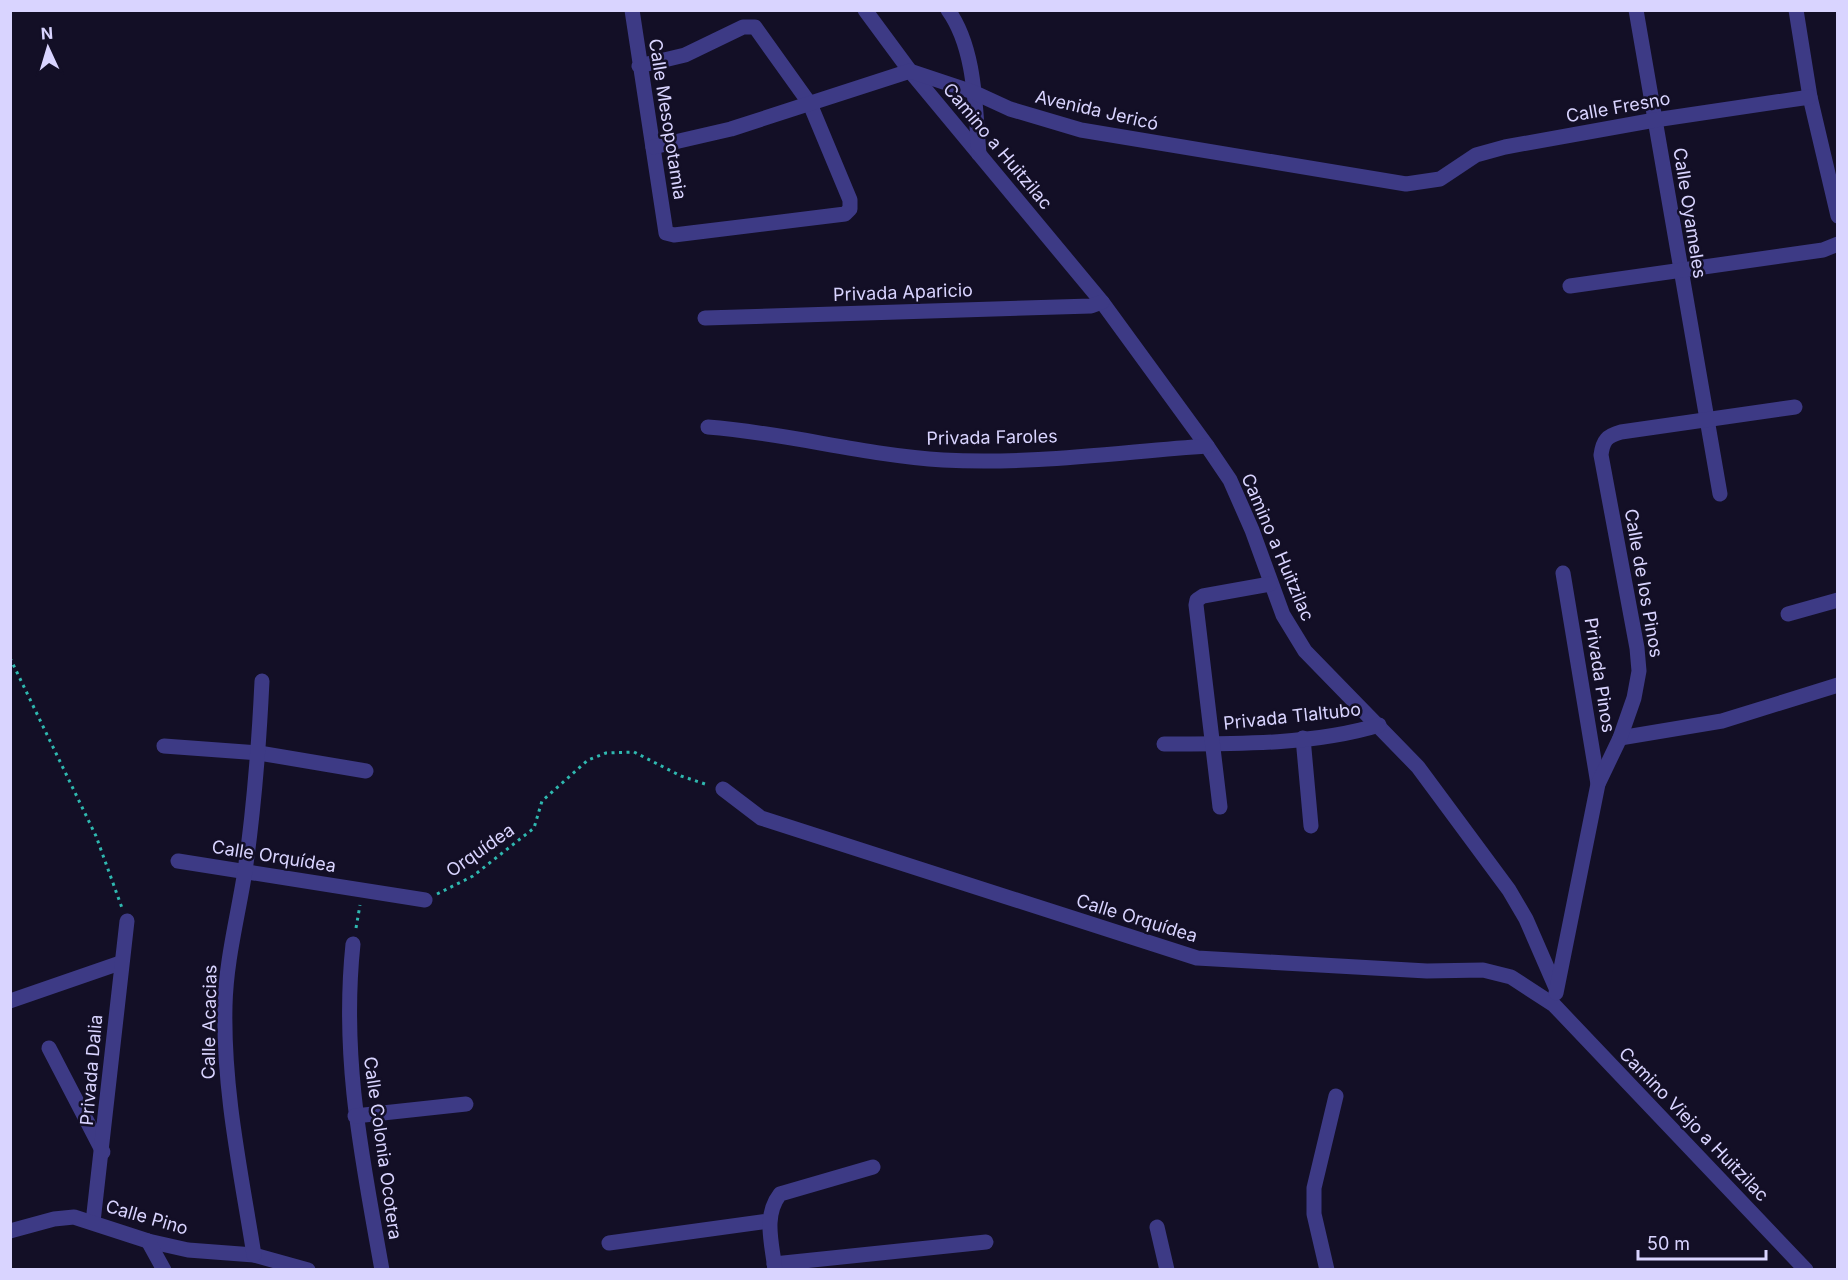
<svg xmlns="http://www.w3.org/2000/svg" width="1848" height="1280" viewBox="0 0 1848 1280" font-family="Inter,sans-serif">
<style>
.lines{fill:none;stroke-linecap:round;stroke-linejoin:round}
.path{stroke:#2fb8b0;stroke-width:3;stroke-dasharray:3 4.5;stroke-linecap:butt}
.minor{stroke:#3d3a85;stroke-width:15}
.labels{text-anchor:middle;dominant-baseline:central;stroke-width:5;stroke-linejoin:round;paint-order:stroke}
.street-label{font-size:18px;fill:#d9d4ff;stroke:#130f26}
</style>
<rect width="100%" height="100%" fill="#130f26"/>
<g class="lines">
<g class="path">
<polyline points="10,658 96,836 122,908"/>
<polyline points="437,894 473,876 534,828 542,801 588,760 606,753 634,752 681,776 708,785"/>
<polyline points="356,928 360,905"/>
</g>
<g class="minor">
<polyline points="632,10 666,233 674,235 845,214 850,209 850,200 810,104 755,27 743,27 685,55 639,66"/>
<polyline points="865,10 910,71 1102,302 1207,446 1230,480 1252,530 1283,615 1305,651 1418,767 1509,890 1526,919 1556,988"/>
<path d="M948 10C976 49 975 108 979 154"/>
<polyline points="1636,10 1720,494"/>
<polyline points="1796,10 1810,97 1838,216"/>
<polyline points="653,147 731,129 910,71 973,92 1010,109 1081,130 1406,184 1440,179 1476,155 1505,147 1655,120 1810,97"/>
<polyline points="1570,286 1823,250 1838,244"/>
<polyline points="705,318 1091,306 1102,302"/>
<path d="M708 427C787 433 864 455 943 460 1030 465 1120 452 1207 446"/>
<polyline points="1563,573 1598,784"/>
<polyline points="1788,614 1838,600"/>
<polyline points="1303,738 1311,826"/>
<polyline points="1620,738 1722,721 1838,685"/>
<path d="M1164 744C1232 744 1314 745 1379 725"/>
<polyline points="164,746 259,753 366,771"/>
<polyline points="723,789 761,818 1197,958 1427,971 1483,970 1511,977 1554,1005 1806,1270"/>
<polyline points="1220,807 1196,605 1197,600 1203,596 1270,584"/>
<polyline points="178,861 425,900"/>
<path d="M353 944C341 1059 362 1157 382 1270"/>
<path d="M1556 993 1598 784 1620 738 1634 698 1639 671 1637 648 1601 455C1603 440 1607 436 1621 432L1795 407"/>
<polyline points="10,1001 120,963"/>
<polyline points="49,1048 103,1152"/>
<polyline points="355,1116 466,1104"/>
<polyline points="93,1222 127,921"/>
<polyline points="1157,1227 1167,1270"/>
<polyline points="10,1231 54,1219 74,1217 148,1241 188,1250 254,1255 308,1270"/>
<polyline points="148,1241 164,1270"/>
<polyline points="609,1243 769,1221"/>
<path d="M254 1255C241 1173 223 1090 225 1006 226 960 238 916 245 871 254 808 259 744 262 681"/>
<polyline points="774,1264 986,1242"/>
<path d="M775 1270C772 1243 763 1216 780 1194L873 1167"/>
<polyline points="1327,1270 1314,1214 1314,1188 1336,1096"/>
</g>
</g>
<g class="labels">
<g class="street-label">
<text transform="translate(1618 107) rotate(-10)">Calle Fresno</text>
<text transform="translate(1097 110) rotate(13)">Avenida Jericó</text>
<text transform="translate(668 119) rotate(81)">Calle Mesopotamia</text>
<text transform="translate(998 146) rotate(50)">Camino a Huitzilac</text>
<text transform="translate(1690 213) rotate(81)">Calle Oyameles</text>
<text transform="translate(903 292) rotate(-2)">Privada Aparicio</text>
<text transform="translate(992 437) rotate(-1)">Privada Faroles</text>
<text transform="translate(1278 547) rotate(67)">Camino a Huitzilac</text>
<text transform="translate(1644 583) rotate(80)">Calle de los Pinos</text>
<text transform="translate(1600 675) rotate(81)">Privada Pinos</text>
<text transform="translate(1292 716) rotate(-6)">Privada Tlaltubo</text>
<text transform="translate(480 850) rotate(-35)">Orquídea</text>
<text transform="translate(274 856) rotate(9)">Calle Orquídea</text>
<text transform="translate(1137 918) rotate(17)">Calle Orquídea</text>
<text transform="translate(209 1022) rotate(-89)">Calle Acacias</text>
<text transform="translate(91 1070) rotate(-85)">Privada Dalia</text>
<text transform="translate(1694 1124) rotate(46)">Camino Viejo a Huitzilac</text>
<text transform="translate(383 1148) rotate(82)">Calle Colonia Ocotera</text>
<text transform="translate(147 1217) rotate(16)">Calle Pino</text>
</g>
</g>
<rect width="1848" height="1280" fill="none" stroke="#d9d4ff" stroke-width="24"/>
<g transform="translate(48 48) rotate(356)" stroke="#130f26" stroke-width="4.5" paint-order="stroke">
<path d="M0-4.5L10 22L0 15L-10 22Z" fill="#d9d4ff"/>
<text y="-9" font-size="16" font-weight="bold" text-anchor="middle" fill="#d9d4ff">N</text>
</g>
<path d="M1638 1250v9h128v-9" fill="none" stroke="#d9d4ff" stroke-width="3"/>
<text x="1647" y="1250" font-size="18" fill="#d9d4ff" stroke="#130f26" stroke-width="4.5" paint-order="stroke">50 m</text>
</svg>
